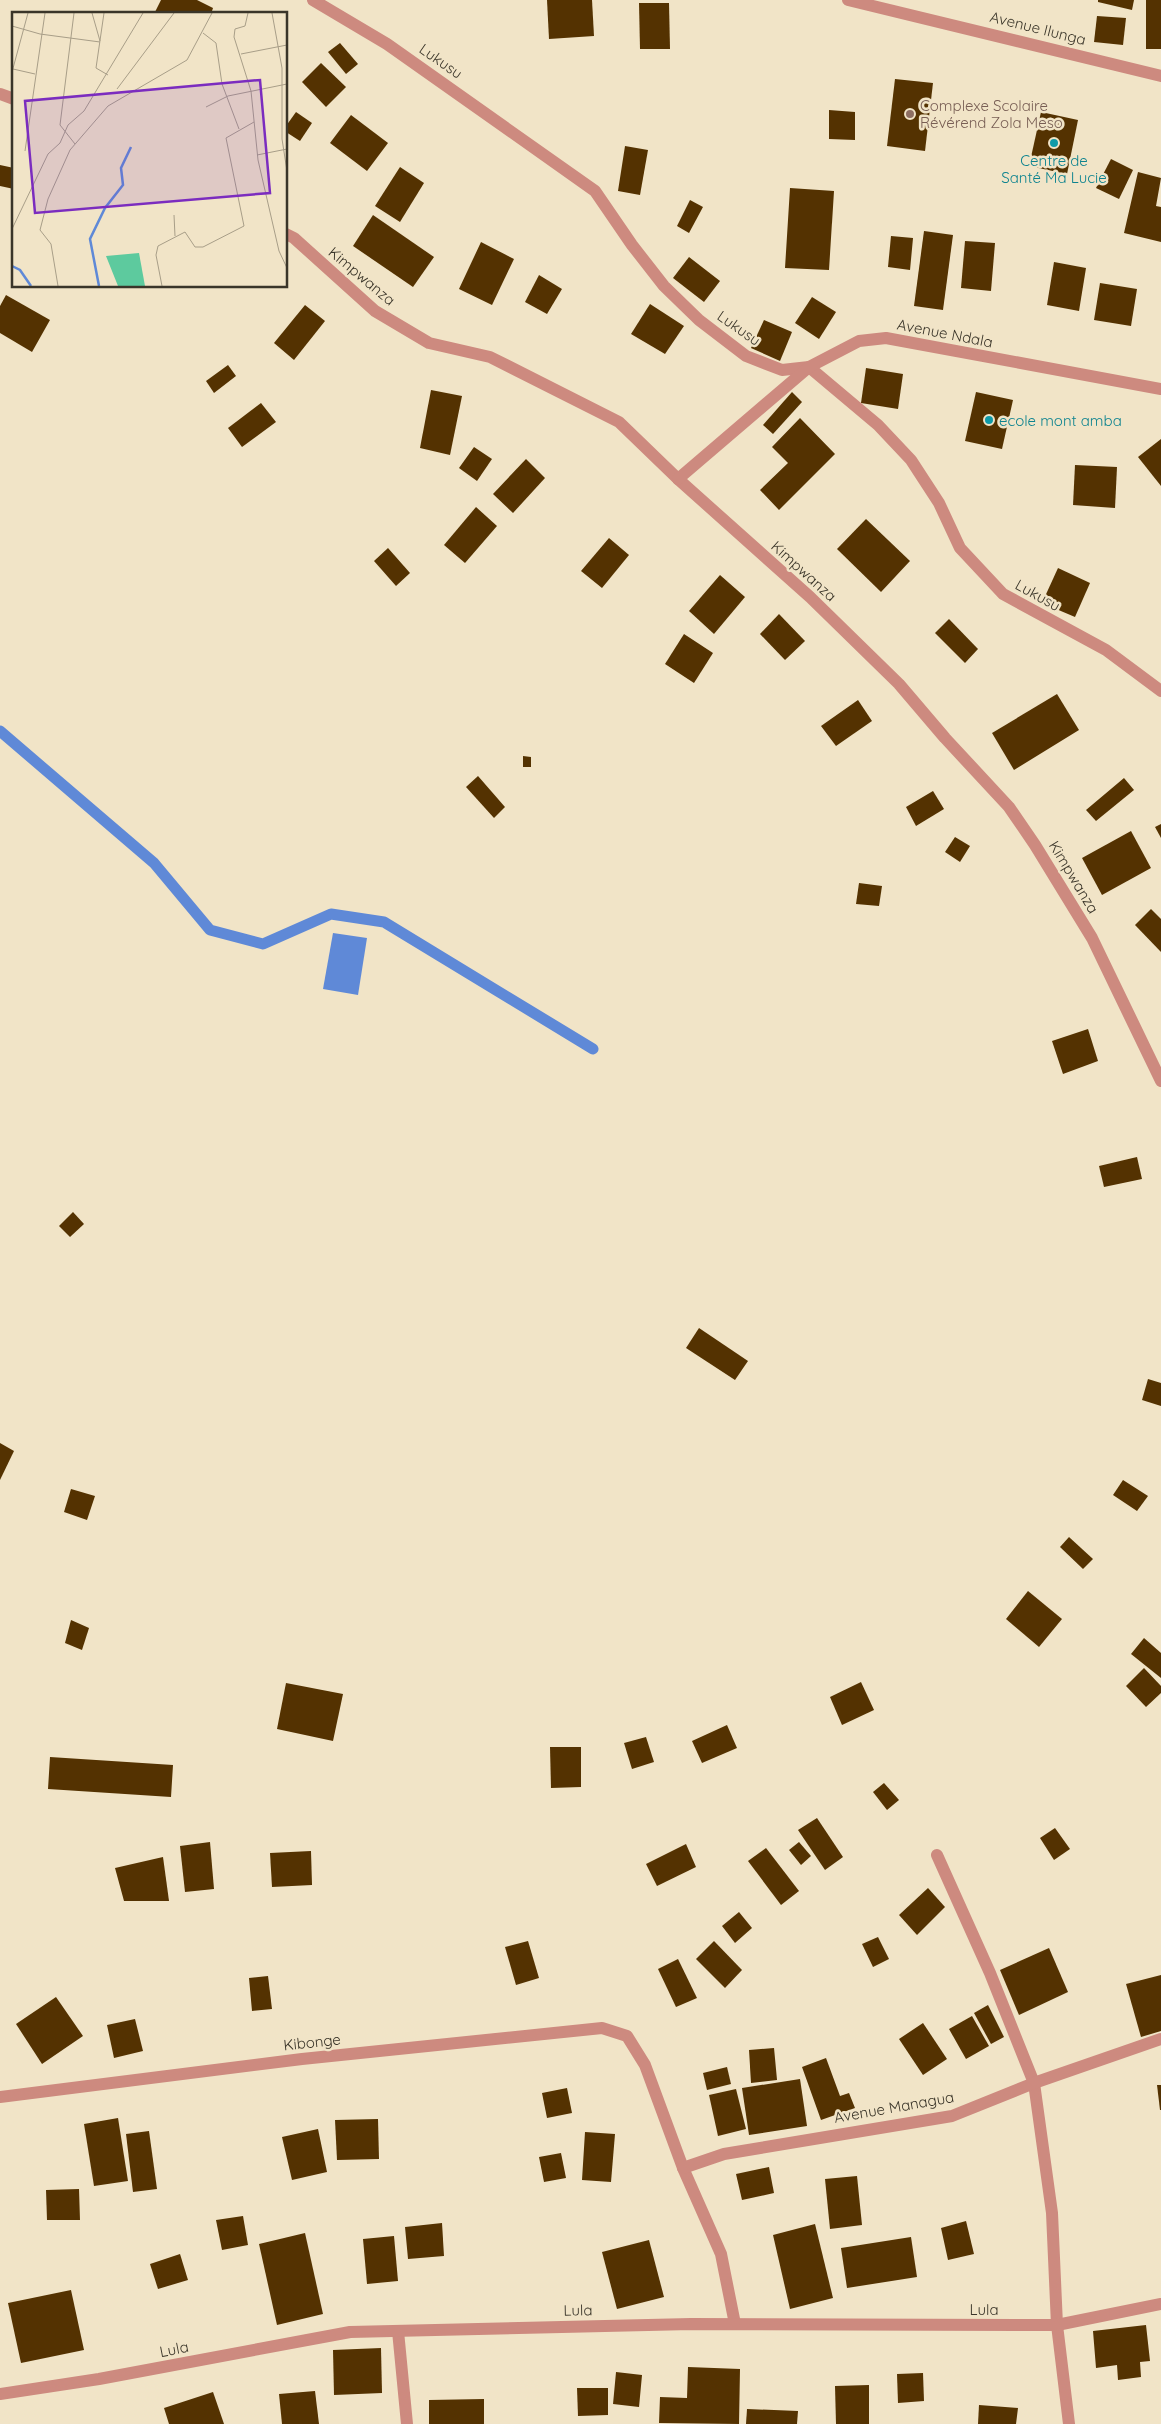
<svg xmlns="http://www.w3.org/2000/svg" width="1161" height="2424" viewBox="0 0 1161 2424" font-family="Quicksand,sans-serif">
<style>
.water{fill:#5f89d7}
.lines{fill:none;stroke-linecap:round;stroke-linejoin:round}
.stream{stroke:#5f89d7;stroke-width:11}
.building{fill:#543201}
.street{stroke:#cd8a7f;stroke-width:12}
.education-dot{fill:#8d6e63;stroke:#f1e4c7;stroke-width:2}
.culture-dot{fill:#0f9aa8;stroke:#f1e4c7;stroke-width:2}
.labels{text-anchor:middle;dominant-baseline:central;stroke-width:5;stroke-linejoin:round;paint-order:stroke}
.street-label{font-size:15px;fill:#3a3529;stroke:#f1e4c7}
.education-label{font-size:15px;fill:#785e54;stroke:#f1e4c7;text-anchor:start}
.culture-label{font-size:15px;fill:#0d838f;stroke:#f1e4c7}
.inset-river{fill:none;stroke:#5f89d7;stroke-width:2.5}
.inset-road{fill:none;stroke:#a89e88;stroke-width:1}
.view{fill:#7b2cbf;fill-opacity:0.15;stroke:#7b2cbf;stroke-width:2.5}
.inset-edge{fill:none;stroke:#3a3529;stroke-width:2.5}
</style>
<rect width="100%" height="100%" fill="#f1e4c7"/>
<polygon class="water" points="333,933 367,938 358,995 323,989"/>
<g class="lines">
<polyline class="stream" points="0,731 154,863 210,930 263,944 331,914 384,922 593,1049"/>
</g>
<g class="building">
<polygon points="161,0 197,0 213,8 211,14 154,14"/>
<polygon points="547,0 592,0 594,36 549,39"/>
<polygon points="1098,0 1134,0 1132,10 1098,2"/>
<rect x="1146" y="0" width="15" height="49"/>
<polygon points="639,3 669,3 670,49 640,49"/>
<polygon points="1097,16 1126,18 1123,45 1094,42"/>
<polygon points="340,43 358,64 346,74 328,52"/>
<polygon points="321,63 346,87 326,107 302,82"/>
<polygon points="895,79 933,83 925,151 887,146"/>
<polygon points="829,110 855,112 855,140 829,139"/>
<polygon points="296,112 312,123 300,141 286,132 286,126"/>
<polygon points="1041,112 1078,120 1067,174 1029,166"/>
<polygon points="351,115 388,143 367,171 330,143"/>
<polygon points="625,146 648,150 640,195 618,191"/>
<polygon points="1111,159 1133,170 1119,199 1096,188"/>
<polygon points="0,165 14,168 14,189 0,186"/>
<polygon points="400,167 424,183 400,222 375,206"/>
<polygon points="1138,172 1161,178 1156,206 1161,207 1161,242 1124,233"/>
<polygon points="790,188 834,191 829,270 785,268"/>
<polygon points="690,200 703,207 689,233 677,226"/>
<polygon points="373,215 434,257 413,287 353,246"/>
<polygon points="924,231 953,235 943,310 914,306"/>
<polygon points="891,236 913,238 910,270 888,267"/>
<polygon points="965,241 995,243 991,291 961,288"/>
<polygon points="481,242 514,259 492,305 459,289"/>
<polygon points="689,257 720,281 704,302 673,278"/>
<polygon points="1054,262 1086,268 1079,311 1047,305"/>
<polygon points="539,275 562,289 547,314 525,302"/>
<polygon points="1100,283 1137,289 1131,326 1094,320"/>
<polygon points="6,295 50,320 32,352 0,333 0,306"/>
<polygon points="812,297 836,312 819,339 795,323"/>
<polygon points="650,304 684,326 665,354 631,334"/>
<polygon points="305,305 325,321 294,360 274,343"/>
<polygon points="764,320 792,332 780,361 751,348"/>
<polygon points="228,365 236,376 214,393 206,381"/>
<polygon points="866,368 903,374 898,409 861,403"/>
<polygon points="431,390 462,396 450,455 420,448"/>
<polygon points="792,392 802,402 773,434 763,425"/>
<polygon points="976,392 1013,400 1002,449 965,441"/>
<polygon points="261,403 276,422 242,447 228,428"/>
<polygon points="800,418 835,454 779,510 760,490 788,463 772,447"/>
<polygon points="1161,439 1161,486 1138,457"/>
<polygon points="474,447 492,459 477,481 459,468"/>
<polygon points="526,459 545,478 513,513 493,494"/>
<polygon points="1075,465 1117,467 1115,508 1073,505"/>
<polygon points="476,507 497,526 465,563 444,545"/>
<polygon points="866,519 910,561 881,592 837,549"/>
<polygon points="609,538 629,555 602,588 581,571"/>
<polygon points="388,548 410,573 396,586 374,561"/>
<polygon points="1058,568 1090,583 1075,617 1042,603"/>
<polygon points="720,575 745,597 714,634 689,611"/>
<polygon points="779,614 805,641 785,660 760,634"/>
<polygon points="949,619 978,649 965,663 935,633"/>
<polygon points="684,634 713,653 694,683 665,664"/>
<polygon points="1057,694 1079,730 1014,770 992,733"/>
<polygon points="858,700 872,721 836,746 821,726"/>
<polygon points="523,756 531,757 531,767 523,767"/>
<polygon points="478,776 505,807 494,818 466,787"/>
<polygon points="1124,778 1134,790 1096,821 1086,810"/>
<polygon points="933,791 944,809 916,826 906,807"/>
<polygon points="1161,824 1161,838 1155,827"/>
<polygon points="1131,831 1151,868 1102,895 1082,858"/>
<polygon points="955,837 970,846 960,862 945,852"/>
<polygon points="859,883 882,886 879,906 856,904"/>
<polygon points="1151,909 1161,919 1161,952 1135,925"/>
<polygon points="1088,1029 1098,1061 1063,1074 1052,1041"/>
<polygon points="1137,1157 1142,1179 1104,1187 1099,1166"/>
<polygon points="73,1212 84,1224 70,1237 59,1226"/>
<polygon points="699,1328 748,1361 735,1380 686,1348"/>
<polygon points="1148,1379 1161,1383 1161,1406 1142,1400"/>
<polygon points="0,1443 14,1451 0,1480"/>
<polygon points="1123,1480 1148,1496 1137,1511 1113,1495"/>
<polygon points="71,1489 95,1496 87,1520 64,1512"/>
<polygon points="1069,1537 1093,1559 1083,1569 1060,1547"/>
<polygon points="1028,1591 1062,1619 1039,1647 1006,1619"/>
<polygon points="71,1620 89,1628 82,1650 65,1643"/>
<polygon points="1144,1638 1161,1653 1161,1678 1131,1654"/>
<polygon points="1144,1668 1161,1686 1161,1693 1146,1707 1126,1686"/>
<polygon points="861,1682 874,1710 842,1725 830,1697"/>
<polygon points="286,1683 343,1694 333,1741 277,1729"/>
<polygon points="727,1725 737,1748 702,1763 692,1741"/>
<polygon points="646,1737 654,1762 632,1769 624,1743"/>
<polygon points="550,1747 581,1747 581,1787 551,1788"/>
<polygon points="50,1757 173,1765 171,1797 48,1789"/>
<polygon points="884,1783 899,1800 887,1810 873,1792"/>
<polygon points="817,1818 843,1857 825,1870 798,1830"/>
<polygon points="1055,1828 1070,1849 1054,1860 1040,1838"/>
<polygon points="210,1842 214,1889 185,1892 180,1846"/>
<polygon points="799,1842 811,1856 801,1865 789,1850"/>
<polygon points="686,1844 696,1867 657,1886 646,1864"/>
<polygon points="766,1848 799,1891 781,1905 748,1861"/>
<polygon points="311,1851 312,1885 272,1887 270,1853"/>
<polygon points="163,1857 169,1901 124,1901 115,1868"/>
<polygon points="928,1888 945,1907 917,1935 899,1915"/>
<polygon points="739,1912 752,1928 735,1943 722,1926"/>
<polygon points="878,1937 889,1959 873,1967 862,1944"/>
<polygon points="528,1941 539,1978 516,1985 505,1947"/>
<polygon points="714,1941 742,1970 725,1988 696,1959"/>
<polygon points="1049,1948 1068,1992 1019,2015 1000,1970"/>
<polygon points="678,1959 697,1998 676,2007 658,1969"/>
<polygon points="1161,1975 1161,2031 1141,2037 1126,1984"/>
<polygon points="268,1976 272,2009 252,2011 249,1978"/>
<polygon points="56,1997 83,2036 42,2064 16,2024"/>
<polygon points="988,2005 1004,2037 991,2044 974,2013"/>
<polygon points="972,2016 989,2046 966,2059 949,2029"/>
<polygon points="135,2019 143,2051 114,2058 107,2025"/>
<polygon points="923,2023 947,2059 923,2075 899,2039"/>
<polygon points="774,2048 777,2080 751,2083 749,2050"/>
<polygon points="826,2058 840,2096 849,2093 855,2108 821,2120 802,2067"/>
<polygon points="727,2067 731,2084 707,2090 703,2073"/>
<polygon points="800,2079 807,2126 749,2135 742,2088"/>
<polygon points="1157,2085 1161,2085 1161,2110 1160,2110"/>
<polygon points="567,2088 572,2113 547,2118 542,2093"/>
<polygon points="736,2089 746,2129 718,2136 709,2095"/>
<polygon points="118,2118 128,2181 94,2186 84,2124"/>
<polygon points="378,2119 379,2159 337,2160 335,2120"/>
<polygon points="318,2129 327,2172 292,2180 282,2137"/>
<polygon points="149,2131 157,2189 133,2192 126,2134"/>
<polygon points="585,2132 615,2134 611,2182 582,2180"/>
<polygon points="561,2153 566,2178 544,2182 539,2157"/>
<polygon points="769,2167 774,2193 742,2200 736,2174"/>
<polygon points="857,2176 862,2225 830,2229 825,2179"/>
<polygon points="79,2189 80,2220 47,2220 46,2190"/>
<polygon points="243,2216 248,2245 222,2250 216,2220"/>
<polygon points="966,2221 974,2254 948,2260 941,2228"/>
<polygon points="442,2223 444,2256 408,2259 405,2227"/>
<polygon points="815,2224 833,2298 790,2309 773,2235"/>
<polygon points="305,2233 323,2314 277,2325 259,2244"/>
<polygon points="394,2236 398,2281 367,2284 363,2239"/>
<polygon points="911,2237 917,2277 847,2288 841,2248"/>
<polygon points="649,2240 664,2297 617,2309 602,2252"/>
<polygon points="180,2254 188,2280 158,2289 150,2264"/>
<polygon points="71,2290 84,2350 21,2363 8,2303"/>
<polygon points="1146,2325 1150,2361 1140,2362 1141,2377 1118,2380 1117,2365 1096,2368 1093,2331"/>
<polygon points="381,2348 382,2393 334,2395 333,2350"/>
<polygon points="688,2367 740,2369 739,2424 659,2423 660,2397 687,2398"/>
<polygon points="616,2372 642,2375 639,2407 613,2404"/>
<polygon points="923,2373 924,2401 898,2403 897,2374"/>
<polygon points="869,2385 869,2424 836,2424 835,2386"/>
<polygon points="577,2388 608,2388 608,2415 578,2416"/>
<polygon points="315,2391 319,2424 282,2424 279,2394"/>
<polygon points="213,2392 224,2424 169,2424 164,2408"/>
<polygon points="484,2399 484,2424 429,2424 429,2400"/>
<polygon points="979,2405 1018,2408 1016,2424 978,2424"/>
<polygon points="747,2409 798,2411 797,2424 746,2424"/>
</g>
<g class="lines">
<g class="street">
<polyline points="313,0 387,44 595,191 632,245 664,286 699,320 746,356 782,370 809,367 878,425 911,460 939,503 960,548 1003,594 1106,650 1161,691"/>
<polyline points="848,0 1161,76"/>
<polyline points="0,94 14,99"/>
<polyline points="286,234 294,238 375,311 429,343 490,357 619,422 678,479 810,597 899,684 945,738 1009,807 1035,845 1092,938 1161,1081"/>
<polyline points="678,479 809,367 859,341 886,338 1161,389"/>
<polyline points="937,1855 990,1973 1034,2083 1052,2213 1057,2325 1069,2424"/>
<polyline points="0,2097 302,2059 602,2028 627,2036 645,2065 683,2168 721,2254 735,2324"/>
<polyline points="683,2168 724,2154 952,2116 1034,2083 1161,2039"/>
<polyline points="398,2331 407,2424"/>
<polyline points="0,2394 99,2379 350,2332 691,2324 1057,2325 1161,2304"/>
</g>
</g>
<circle class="education-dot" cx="910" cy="114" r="5"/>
<g class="culture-dot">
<circle cx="1054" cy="143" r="5"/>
<circle cx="989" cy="420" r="5"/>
</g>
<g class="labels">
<g class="street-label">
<text transform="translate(1038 28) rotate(14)">Avenue Ilunga</text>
<text transform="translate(441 61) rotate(35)">Lukusu</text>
<text transform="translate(362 276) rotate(40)">Kimpwanza</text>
<text transform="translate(739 328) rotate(35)">Lukusu</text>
<text transform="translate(945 333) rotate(11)">Avenue Ndala</text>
<text transform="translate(804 571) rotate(42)">Kimpwanza</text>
<text transform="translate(1038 595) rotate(29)">Lukusu</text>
<text transform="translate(1074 877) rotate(59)">Kimpwanza</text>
<text transform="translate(312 2042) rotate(-6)">Kibonge</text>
<text transform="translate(894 2107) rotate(-10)">Avenue Managua</text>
<text x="984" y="2309">Lula</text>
<text transform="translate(578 2310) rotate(-1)">Lula</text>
<text transform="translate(174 2349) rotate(-11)">Lula</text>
</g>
<g class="education-label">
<text x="920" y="105">Complexe Scolaire<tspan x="920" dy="17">Révérend Zola Meso</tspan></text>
</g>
<g class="culture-label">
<text x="1054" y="160">Centre de<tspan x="1054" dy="17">Santé Ma Lucie</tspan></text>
<text x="999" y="420" text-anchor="start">ecole mont amba</text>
</g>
</g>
<g transform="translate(12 12)">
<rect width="275" height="275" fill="#f1e4c7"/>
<path d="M127 241 133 274H106L94 244Z" fill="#5dca9e"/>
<path class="inset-river" d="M0 254 8 258 19 274M87 274 78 227 93 196 111 173 109 156 119 135"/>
<path class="inset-road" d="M62 1 48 113 63 132M80 1 88 29M92 1 84 56 96 63M236 1 233 14 223 17 222 25 239 79 246 148 267 239 275 256M260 1 270 56V127L275 159M0 14 28 22 88 30M191 21 204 31 210 72 227 117M229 42 275 33M1 57 23 62M0 60 16 1M105 77 162 1M194 95 216 84 275 72M13 139 33 1M245 143 275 137M162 203 163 224M0 217 36 142 48 131 56 113 72 99 131 1M46 274 39 232 28 218 36 187 58 138 96 94 175 48 200 1M150 274 144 243 146 234 173 220 183 235H191L232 214 214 126 242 110"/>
<path class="view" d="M248 68 258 181 23 201 13 89Z"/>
<rect width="275" height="275" class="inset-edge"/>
</g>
</svg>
